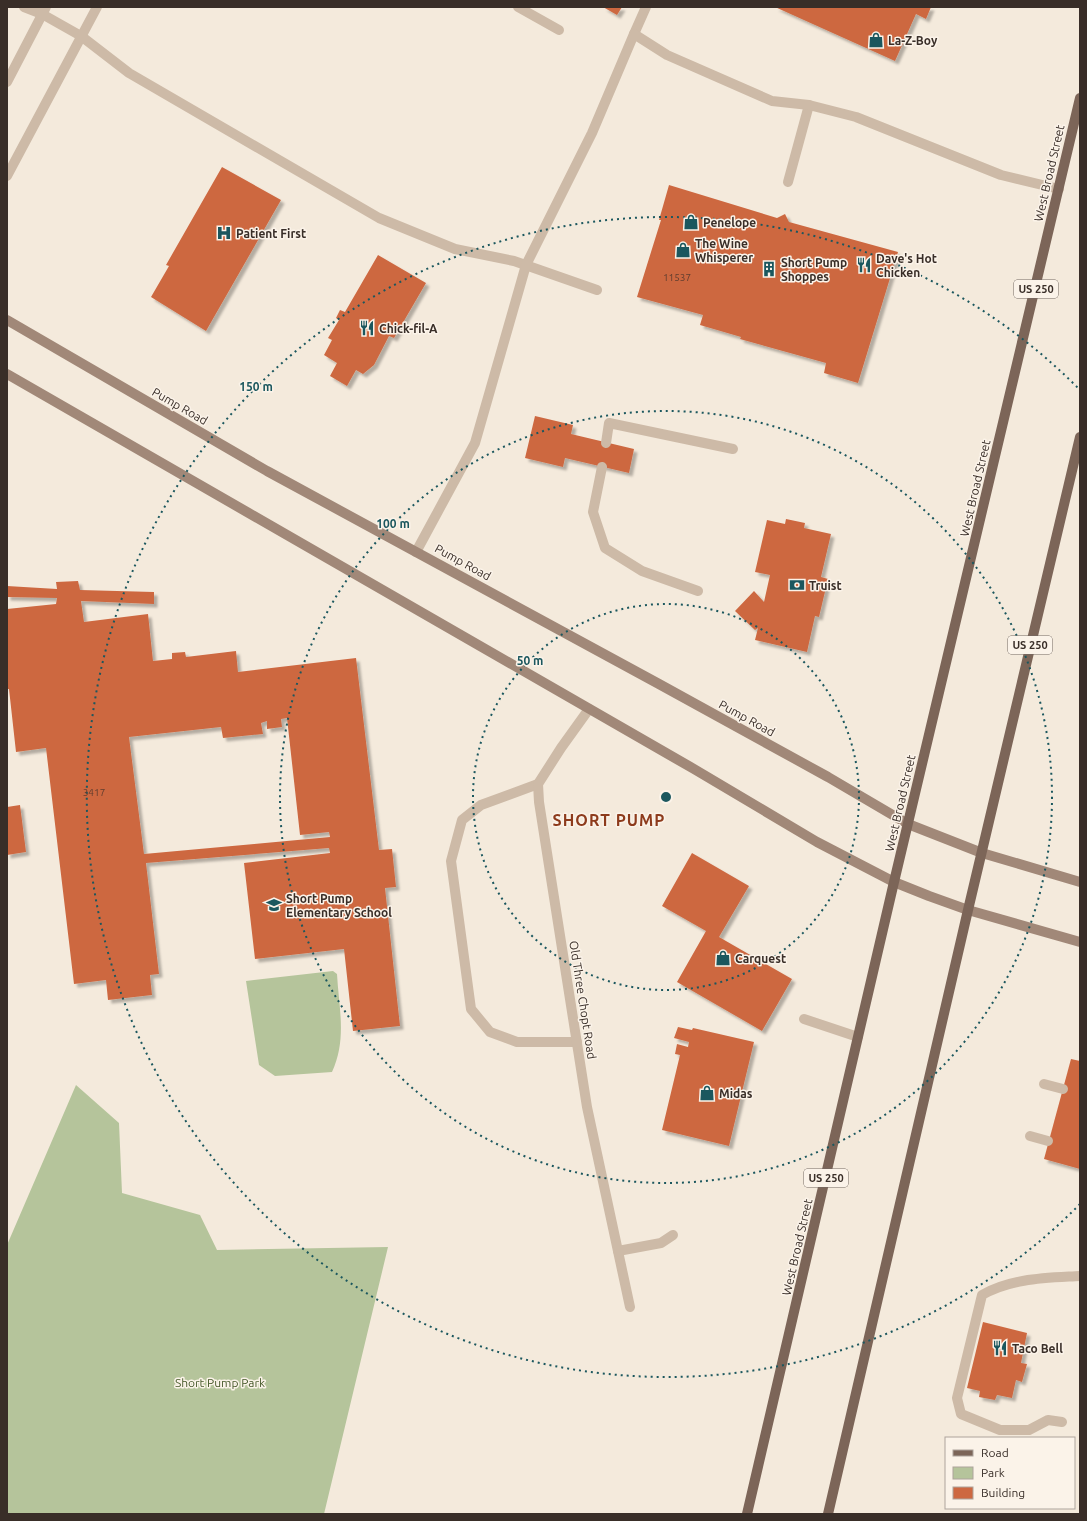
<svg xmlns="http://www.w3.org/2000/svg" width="1087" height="1521" viewBox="0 0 1087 1521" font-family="Ubuntu,sans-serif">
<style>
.green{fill:#b5c49b}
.building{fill:#cd6841;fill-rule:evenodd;filter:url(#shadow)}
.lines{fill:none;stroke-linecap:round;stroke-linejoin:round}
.service{stroke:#cdbaa7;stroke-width:10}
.minor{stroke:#cdbaa7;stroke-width:10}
.secondary{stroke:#a18878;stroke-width:10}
.primary{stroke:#7c6558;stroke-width:10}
.ring{fill:none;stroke:#1b575e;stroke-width:2;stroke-dasharray:2 4}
.labels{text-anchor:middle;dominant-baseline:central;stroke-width:3;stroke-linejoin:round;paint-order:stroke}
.number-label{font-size:10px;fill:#5e3c2e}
.shield{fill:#fbf3e9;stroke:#736962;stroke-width:1}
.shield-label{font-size:11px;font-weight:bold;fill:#392e28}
.poi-label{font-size:12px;font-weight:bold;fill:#392e28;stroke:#fbf3e9;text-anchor:start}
.street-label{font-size:12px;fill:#392e28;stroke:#fbf3e9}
.park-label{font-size:12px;fill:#46592a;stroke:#fbf3e9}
.district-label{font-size:16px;font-weight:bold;letter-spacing:1px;fill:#8d3b1c;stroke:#fbf3e9}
.centre{fill:#1b575e;stroke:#fbf3e9;stroke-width:2}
.ring-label{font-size:12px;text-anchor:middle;font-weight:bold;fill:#1b575e;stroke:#fbf3e9;stroke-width:3;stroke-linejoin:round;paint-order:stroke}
</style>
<defs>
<filter id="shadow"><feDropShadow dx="3.5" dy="3.5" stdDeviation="1" flood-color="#0004"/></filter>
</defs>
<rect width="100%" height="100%" fill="#f4eadc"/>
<g class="green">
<path d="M333 971 337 974C339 1009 347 1039 332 1072L275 1076 259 1065 246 981Z"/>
<polygon points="76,1085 119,1123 122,1193 200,1215 217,1250 388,1247 324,1514 7,1514 7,1245"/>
</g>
<g class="building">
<polygon points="603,7 622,7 617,15"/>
<polygon points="775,7 931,7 926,19 916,14 895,61"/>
<polygon points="222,167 281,200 206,331 151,297 169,266 166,265"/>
<polygon points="669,185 777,218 785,214 789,222 898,252 858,383 824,373 826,363 740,339 741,337 700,325 703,315 637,297 661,220 659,220"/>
<polygon points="378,255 426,283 394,338 389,336 374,365 363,374 356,370 347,386 330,376 337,363 324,355 332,340 328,338 339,320 336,318 340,310 345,312"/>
<polygon points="535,416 573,425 571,434 634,449 629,473 565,458 563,467 525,458"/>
<polygon points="786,519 805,523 804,528 831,534 821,577 828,579 819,617 815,616 807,652 755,640 758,628 755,630 735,611 754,591 764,602 770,575 755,572 767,520 785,524"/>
<path d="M78 581 80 590 154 592V604L81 601 84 622 148 614 153 661 172 659V653L185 652 186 657 236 651 238 672 356 658 379 850 392 849 396 887 385 888 400 1026 353 1031 344 949 255 959 244 863 330 853 329 848 146 863 159 974 150 975 152 995 108 1000 106 980 74 984 46 748 16 752 9 689H7V609L56 604 57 598 7 597V586L57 589 56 582ZM287 718 300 835 329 832 330 837 144 854 129 737 221 727 223 738 263 734 261 723 267 721V729L282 727 281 719Z"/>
<polygon points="20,805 26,852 7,855 7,807"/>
<polygon points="692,853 749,886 719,937 792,979 762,1031 677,982 706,931 662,906"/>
<polygon points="678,1027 692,1030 693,1028 754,1042 729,1146 662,1130 680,1055 675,1054 677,1044 688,1047 689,1042 674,1038"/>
<polygon points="1071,1059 1080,1061 1080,1169 1044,1159"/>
<polygon points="983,1322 1027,1333 1021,1363 1027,1364 1022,1382 1016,1380 1012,1398 997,1395 995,1400 979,1397 980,1391 967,1388"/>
</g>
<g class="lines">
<g class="service">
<polyline points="24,7 42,14 81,36 129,73 379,218 455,249 514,261 597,290"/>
<polyline points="518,7 559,30"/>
<polyline points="634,34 646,7"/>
<polyline points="7,82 46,7"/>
<polyline points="7,176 97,7"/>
<polyline points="788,182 809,105"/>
<polyline points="606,443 609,423 733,449"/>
<polyline points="602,467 593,512 605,548 642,571 698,591"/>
<polyline points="416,552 475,443 526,265 592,133 634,34 667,55 772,101 809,105 856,117 1001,175 1059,189"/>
<polyline points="538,784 481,805 462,820 451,861 471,1009 490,1032 517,1042 577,1042"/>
<polyline points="804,1019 858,1037"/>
<polyline points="1044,1084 1063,1089"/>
<polyline points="1030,1136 1048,1141"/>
<polyline points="618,1251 661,1243 673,1235"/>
<path d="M1062 1422 1048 1420 1029 1430H1000L961 1414 957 1398 982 1295C1011 1278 1047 1278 1080 1276"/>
</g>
<polyline class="minor" points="589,709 561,748 538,784 539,802 587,1107 630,1307"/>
<g class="secondary">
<polyline points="7,320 267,471 659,684 828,777 908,824 982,853 1080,882"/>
<polyline points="7,374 694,769 817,842 894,882 929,896 968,910 1080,942"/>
</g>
<g class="primary">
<polyline points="747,1514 894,882 1080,98"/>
<polyline points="828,1514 968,910 1080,437"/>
</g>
</g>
<g class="ring">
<circle cx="666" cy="797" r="193"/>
<circle cx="666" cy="797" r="386"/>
<path d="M1080 1204A580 580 0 1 1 1080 390"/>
</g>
<defs>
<g id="shop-bare" transform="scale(1.2)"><path d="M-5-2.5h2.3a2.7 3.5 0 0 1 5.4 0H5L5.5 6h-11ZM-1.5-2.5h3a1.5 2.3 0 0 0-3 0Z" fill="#1b575e" stroke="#fbf3e9" stroke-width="2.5" paint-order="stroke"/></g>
<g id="hospital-bare" transform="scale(1.2)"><path d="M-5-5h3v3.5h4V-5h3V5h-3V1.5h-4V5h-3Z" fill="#1b575e" stroke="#fbf3e9" stroke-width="2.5" paint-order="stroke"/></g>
<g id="restaurant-bare" transform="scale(1.2)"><path d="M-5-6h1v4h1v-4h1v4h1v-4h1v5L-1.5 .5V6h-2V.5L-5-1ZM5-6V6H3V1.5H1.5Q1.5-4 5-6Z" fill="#1b575e" stroke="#fbf3e9" stroke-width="2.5" paint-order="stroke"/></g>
<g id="building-bare" transform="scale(1.2)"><path d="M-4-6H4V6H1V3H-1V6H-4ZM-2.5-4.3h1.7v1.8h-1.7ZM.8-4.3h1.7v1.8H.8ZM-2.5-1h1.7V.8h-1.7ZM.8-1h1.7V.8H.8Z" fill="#1b575e" stroke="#fbf3e9" stroke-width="2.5" paint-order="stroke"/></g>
<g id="bank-bare" transform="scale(1.2)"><path d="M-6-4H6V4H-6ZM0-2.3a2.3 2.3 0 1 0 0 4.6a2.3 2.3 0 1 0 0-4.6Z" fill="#1b575e" stroke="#fbf3e9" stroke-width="2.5" paint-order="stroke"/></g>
<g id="school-bare" transform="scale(1.2)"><path d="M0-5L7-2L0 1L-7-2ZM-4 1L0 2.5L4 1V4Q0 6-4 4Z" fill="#1b575e" stroke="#fbf3e9" stroke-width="2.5" paint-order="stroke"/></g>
</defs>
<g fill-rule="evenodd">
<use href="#shop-bare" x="876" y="40"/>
<use href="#shop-bare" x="691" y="222"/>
<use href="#hospital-bare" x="224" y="233"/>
<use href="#shop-bare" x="683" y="250"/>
<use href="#restaurant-bare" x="864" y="265"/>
<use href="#building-bare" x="769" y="269"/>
<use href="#restaurant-bare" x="367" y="328"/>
<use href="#bank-bare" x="797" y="585"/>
<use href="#school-bare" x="274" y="905"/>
<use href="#shop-bare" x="723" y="958"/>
<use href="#shop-bare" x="707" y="1093"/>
<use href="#restaurant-bare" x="1000" y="1348"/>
</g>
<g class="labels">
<g class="number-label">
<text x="677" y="277">11537</text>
<text x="94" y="792">3417</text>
</g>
<g class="shield">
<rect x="1014" y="280" width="44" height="18" rx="3"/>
<rect x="1008" y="636" width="44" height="18" rx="3"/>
<rect x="804" y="1169" width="44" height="18" rx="3"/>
</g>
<g class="shield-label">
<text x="1036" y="289">US 250</text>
<text x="1030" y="645">US 250</text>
<text x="826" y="1178">US 250</text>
</g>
<g class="poi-label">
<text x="888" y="40">La-Z-Boy</text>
<text x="703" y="222">Penelope</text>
<text x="236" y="233">Patient First</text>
<text x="695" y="243">The Wine<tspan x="695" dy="14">Whisperer</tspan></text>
<text x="876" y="258">Dave's Hot<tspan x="876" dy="14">Chicken</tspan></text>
<text x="781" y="262">Short Pump<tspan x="781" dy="14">Shoppes</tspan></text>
<text x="379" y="328">Chick-fil-A</text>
<text x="809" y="585">Truist</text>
<text x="286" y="898">Short Pump<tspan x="286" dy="14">Elementary School</tspan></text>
<text x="735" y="958">Carquest</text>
<text x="719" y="1093">Midas</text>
<text x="1012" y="1348">Taco Bell</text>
</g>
<g class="street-label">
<text transform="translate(1049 173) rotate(-77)">West Broad Street</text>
<text transform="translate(180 406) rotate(30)">Pump Road</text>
<text transform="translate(975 488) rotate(-77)">West Broad Street</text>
<text transform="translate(463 562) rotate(29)">Pump Road</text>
<text transform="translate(747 718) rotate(29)">Pump Road</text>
<text transform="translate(900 803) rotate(-77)">West Broad Street</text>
<text transform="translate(583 1000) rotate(81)">Old Three Chopt Road</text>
<text transform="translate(797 1247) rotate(-77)">West Broad Street</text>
</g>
<g class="park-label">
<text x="220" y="1382">Short Pump Park</text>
</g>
<g class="district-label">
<text x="609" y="820">SHORT PUMP</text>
</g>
</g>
<circle cx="666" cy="797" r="6" class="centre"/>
<g class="ring-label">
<text x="256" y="391">150 m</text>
<text x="393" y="528">100 m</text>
<text x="530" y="665">50 m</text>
</g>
<rect width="1087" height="1521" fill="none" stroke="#392e28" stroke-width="16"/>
<rect x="945" y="1437" width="130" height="72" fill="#fbf3e9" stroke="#ada49c"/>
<rect x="953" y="1450" width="20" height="6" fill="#7c6558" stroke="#ada49c"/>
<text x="981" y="1457" font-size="12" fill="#392e28">Road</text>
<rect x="953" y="1467" width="20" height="12" fill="#b5c49b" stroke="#ada49c"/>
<text x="981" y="1477" font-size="12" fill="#392e28">Park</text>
<rect x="953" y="1487" width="20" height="12" fill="#cd6841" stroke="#ada49c"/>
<text x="981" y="1497" font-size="12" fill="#392e28">Building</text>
</svg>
